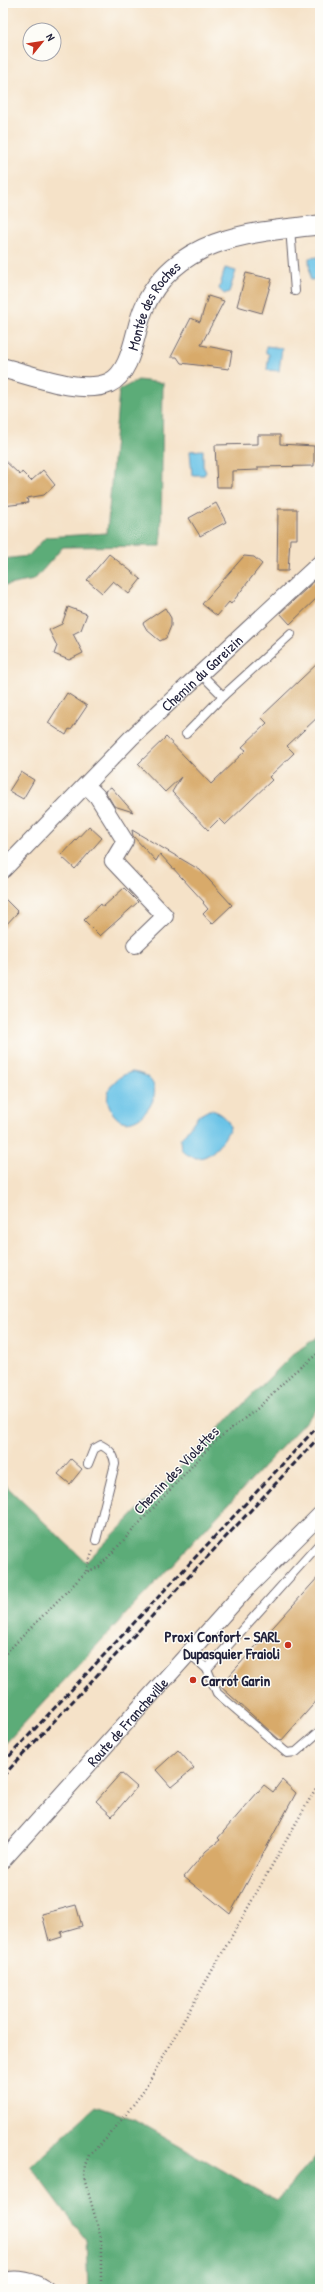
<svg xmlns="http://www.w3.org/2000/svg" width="323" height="2292" viewBox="0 0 323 2292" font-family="'Patrick Hand',sans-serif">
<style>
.forest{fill:#5cac78;stroke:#3f675a}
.water{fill:#69c3e7;stroke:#467291}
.building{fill:#d8aa6a}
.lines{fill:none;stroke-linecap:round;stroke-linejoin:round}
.service-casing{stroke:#6c656c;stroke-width:10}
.minor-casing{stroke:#6c656c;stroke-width:18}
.tertiary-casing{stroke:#6c656c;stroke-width:21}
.path{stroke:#6c656c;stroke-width:2.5;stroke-dasharray:1 3;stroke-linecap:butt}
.service{stroke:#fff;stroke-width:8}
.minor{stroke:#fff;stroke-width:16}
.tertiary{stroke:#fff;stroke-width:19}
.rail{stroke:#22223b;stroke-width:3;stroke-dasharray:6 3;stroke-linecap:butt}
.poi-dot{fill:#c8321e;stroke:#fdfcf7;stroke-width:1.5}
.labels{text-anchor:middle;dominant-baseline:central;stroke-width:3;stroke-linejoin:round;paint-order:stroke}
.street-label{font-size:15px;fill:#22223b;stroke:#fdfcf7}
.poi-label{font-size:15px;font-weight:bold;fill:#22223b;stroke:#fdfcf7;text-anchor:end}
</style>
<rect width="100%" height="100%" fill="#fdfcf7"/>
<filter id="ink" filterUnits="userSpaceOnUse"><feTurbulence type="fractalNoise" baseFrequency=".025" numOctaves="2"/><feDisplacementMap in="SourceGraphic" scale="8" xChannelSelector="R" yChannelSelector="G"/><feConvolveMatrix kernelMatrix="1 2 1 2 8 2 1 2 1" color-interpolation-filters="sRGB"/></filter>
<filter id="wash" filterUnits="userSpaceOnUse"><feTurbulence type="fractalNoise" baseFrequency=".012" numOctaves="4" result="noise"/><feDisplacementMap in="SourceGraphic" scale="16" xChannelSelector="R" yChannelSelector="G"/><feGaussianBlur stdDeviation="0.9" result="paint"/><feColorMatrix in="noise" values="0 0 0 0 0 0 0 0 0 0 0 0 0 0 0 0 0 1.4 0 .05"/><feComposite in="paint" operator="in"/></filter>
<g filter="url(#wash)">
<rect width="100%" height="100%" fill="#f5e2c8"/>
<g class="forest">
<polygon points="138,380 163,383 161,546 63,547 34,580 3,586 3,559 28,556 46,537 107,533 119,390"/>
<polygon points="320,1335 320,1406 3,1746 3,1483 86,1562 293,1354"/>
<polygon points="96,2106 134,2119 276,2201 320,2152 320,2289 88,2289 86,2240 31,2166"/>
</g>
<g class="water">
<polygon points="318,257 319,279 310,280 309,258"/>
<polygon points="225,268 236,271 229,292 224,294 219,289"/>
<polygon points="266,346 282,348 279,371 267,370 269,354 266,353"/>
<polygon points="203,450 203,466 206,472 204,475 192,475 190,451"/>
<path d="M132 1072C181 1078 138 1139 116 1117 99 1099 109 1078 132 1072Z"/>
<path d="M209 1110C218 1110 230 1119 230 1128 220 1148 201 1171 181 1149L180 1140 198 1116Z"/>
</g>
<g id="blocks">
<g class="building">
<polygon points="246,273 272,279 262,313 237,306"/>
<polygon points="208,296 224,301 201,345 232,351 229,369 181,363 177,357 171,357 191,318 200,322"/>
<polygon points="258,435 280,435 280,444 314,446 314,466 258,467 258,470 232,471 232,487 217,487 215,445 258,444"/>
<polygon points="3,459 20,475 22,472 31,481 43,470 55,485 44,495 27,498 28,503 3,506"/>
<polygon points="216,503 226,522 200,536 189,518"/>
<polygon points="278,509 297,509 297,539 290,539 288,571 277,571"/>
<polygon points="109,554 141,579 129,594 113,581 102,593 87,580"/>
<polygon points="244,556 254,557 262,564 231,604 229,602 217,616 202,604"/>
<polygon points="320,576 320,595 290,624 280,613"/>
<polygon points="68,607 87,614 81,630 73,634 83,653 69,660 54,654 57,646 49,630 62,624"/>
<polygon points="165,608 171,618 171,626 166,638 160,641 147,630 143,623"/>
<polygon points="320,661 320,715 287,746 294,753 269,777 272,780 225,825 219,819 208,830 172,792 181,777 165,792 138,764 166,737 211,784 246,750 242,747 267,723 261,717"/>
<polygon points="67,693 87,706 71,730 69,729 66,735 48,723"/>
<polygon points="21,772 34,780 23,799 9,791"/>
<polygon points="111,787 133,812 114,806 105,791"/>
<polygon points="89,826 102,838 75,869 61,856"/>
<polygon points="132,830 200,870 232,905 212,924 203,914 208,909 203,903 204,902 160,854 156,861 133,836"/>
<polygon points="124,888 138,902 100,936 84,920 101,904 103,907"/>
<polygon points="3,897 18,912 3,928"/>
<polygon points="71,1459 82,1469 70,1484 58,1474"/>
<polygon points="320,1575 320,1697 281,1741 220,1686"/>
<polygon points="178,1750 194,1768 171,1787 156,1770"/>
<polygon points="121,1773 137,1787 112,1816 96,1801"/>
<polygon points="282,1780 296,1793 230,1914 184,1877 206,1851 220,1840 218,1838 264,1785 273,1792"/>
<polygon points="76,1905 82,1926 61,1932 62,1937 49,1941 42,1914"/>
</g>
</g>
</g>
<g filter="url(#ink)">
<use href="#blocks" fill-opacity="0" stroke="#6c656c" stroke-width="1"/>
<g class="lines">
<g class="service-casing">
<g id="service">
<polyline points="290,228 295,291"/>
<polyline points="201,674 223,696 291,634"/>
<polyline points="186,734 223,696"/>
<path d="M88 1464 94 1449 101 1445C110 1450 114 1454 115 1464L96 1540"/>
<polyline points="320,1543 207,1669 217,1693 287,1753 296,1752 320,1731"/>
<polyline points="189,1653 207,1669"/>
</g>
</g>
<g class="minor-casing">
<g id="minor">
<polyline points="86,785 97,796 125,841 113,861 165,916 135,945"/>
<path id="s1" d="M3 870 131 738 320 563"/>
<path id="s2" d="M3 1860 247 1588 320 1515"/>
<path d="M3 2281C17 2277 35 2281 46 2289"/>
</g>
</g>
<g class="tertiary-casing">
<g id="tertiary">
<path id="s3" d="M3 368C32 375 81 395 109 383 133 372 134 330 144 308 175 237 253 232 320 225"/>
</g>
</g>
<g class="path">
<polyline points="86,1571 93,1550"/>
<polyline points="3,1656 86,1572 99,1567 214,1442 258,1408 293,1373 320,1352"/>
<polyline points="101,2289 101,2238 84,2177 85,2165 89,2155 109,2136 143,2092 320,1781"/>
</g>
<use href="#service" class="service"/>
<use href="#minor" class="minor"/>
<use href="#tertiary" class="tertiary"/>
<g class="rail">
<polyline points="3,1763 320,1424"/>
<polyline points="3,1776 320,1436"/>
</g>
</g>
</g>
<g class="poi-dot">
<circle cx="288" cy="1645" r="4"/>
<circle cx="193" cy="1680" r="4"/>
</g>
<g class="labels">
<g class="street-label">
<text stroke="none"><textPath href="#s3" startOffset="200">Montée des Roches</textPath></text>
<text stroke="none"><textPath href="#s1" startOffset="280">Chemin du Gareizin</textPath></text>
<text transform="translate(176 1470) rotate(-46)">Chemin des Violettes</text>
<text stroke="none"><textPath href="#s2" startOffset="186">Route de Francheville</textPath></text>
</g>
<g class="poi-label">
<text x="280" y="1636">Proxi Confort - SARL<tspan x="280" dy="17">Dupasquier Fraioli</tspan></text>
<text x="201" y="1680" text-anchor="start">Carrot Garin</text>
</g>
</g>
<rect width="323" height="2292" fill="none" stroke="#fdfcf7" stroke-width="16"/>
<g transform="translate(42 42) rotate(60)"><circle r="19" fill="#fdfcf7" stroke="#a5a5ac"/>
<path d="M0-3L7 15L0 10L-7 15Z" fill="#c8321e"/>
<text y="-6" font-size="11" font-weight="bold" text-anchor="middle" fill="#22223b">N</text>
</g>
</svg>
